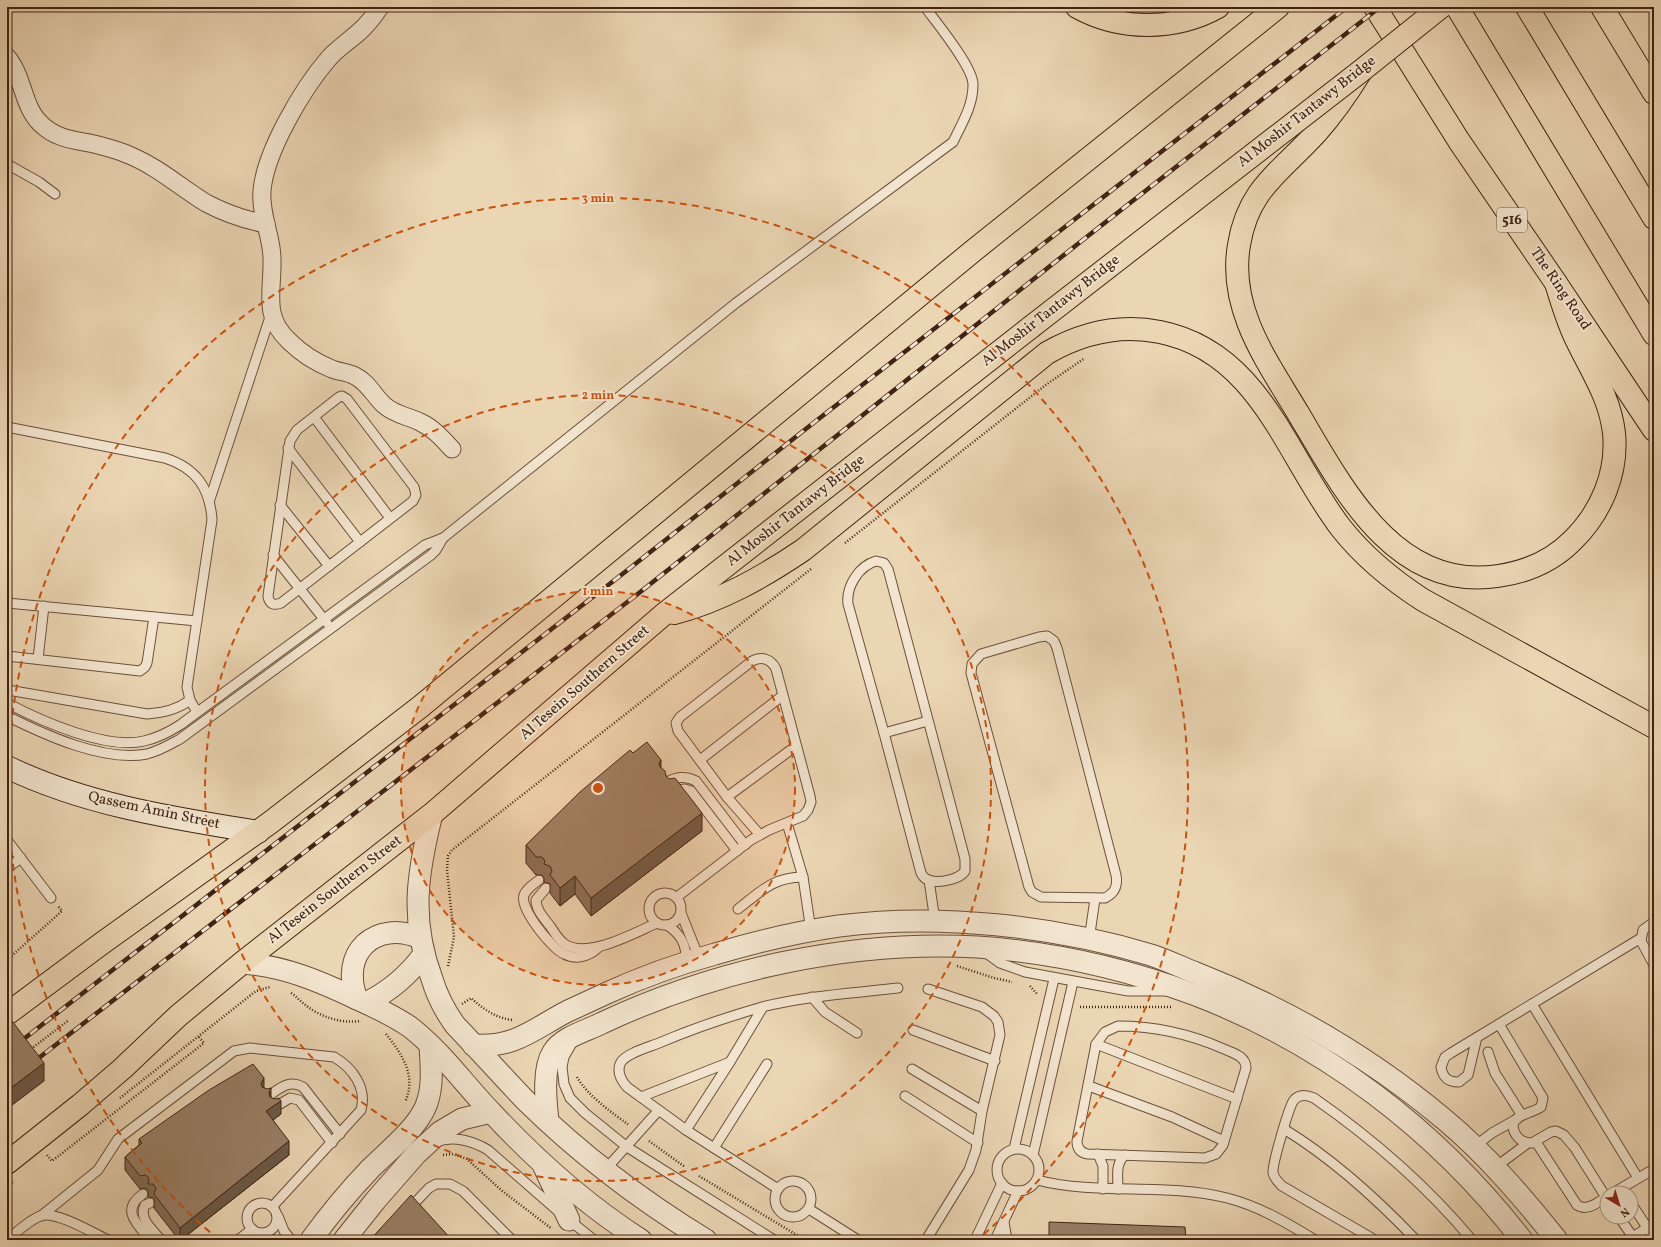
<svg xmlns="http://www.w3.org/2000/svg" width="1661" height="1247" viewBox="0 0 1661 1247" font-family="Vollkorn,serif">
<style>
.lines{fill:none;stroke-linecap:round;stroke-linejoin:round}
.service-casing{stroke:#6b503b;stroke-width:11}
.minor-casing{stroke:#6b503b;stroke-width:19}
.tertiary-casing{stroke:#6b503b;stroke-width:23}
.secondary-casing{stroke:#402313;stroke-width:24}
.trunk-casing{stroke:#402313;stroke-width:24}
.motorway-casing{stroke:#402313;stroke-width:24}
.path{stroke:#402313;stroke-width:2.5;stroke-dasharray:1 2;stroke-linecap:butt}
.service{stroke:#f2e4ce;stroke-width:9}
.minor{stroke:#f2e4ce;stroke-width:17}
.tertiary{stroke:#f2e4ce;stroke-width:21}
.secondary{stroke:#f2e4ce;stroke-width:22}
.trunk{stroke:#ebd6b4;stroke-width:22}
.motorway{stroke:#ebd6b4;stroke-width:22}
.rail-casing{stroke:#402313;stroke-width:4.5}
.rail{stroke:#f2e4ce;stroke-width:3;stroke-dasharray:9;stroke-linecap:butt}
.trunk-bridge-casing{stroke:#402313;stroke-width:24;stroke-linecap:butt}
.trunk-bridge{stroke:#ebd6b4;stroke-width:22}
.wall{fill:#846e59;stroke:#402313}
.shaded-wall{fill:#6b5a48;stroke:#402313}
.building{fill:#998067;stroke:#402313}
.ring{fill:none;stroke:#cf510d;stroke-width:2;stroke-dasharray:7 5}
.labels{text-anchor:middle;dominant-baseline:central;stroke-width:4;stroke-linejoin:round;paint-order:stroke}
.shield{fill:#f2e4ce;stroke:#755d4b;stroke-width:1}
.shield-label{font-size:14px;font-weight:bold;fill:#402313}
.street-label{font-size:15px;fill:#402313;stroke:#f2e4ce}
.centre{fill:#cf510d;stroke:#f2e4ce;stroke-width:2}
.ring-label{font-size:12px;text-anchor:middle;font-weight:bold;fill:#cf510d;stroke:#f2e4ce;stroke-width:4;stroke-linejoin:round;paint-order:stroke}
</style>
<rect width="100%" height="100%" fill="#ebd6b4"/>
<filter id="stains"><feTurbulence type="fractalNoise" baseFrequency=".005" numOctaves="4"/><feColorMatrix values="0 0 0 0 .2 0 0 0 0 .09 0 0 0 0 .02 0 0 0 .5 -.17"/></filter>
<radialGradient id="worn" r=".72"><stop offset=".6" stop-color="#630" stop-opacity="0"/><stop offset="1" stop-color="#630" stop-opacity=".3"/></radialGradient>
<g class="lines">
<g class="service-casing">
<g id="service">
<polyline points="7,164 39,182 55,194"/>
<path d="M342 396 347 399 414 487 416 495 413 501 281 603C274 606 269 604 268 596L290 441 297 430 339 397Z"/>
<polyline points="314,417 390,518"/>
<path d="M7 427 165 458C196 468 210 488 212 520L187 687 190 700 197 712"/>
<polyline points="288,448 360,542"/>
<polyline points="210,499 271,314"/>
<polyline points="280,505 329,566"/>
<polyline points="273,555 327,623"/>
<path d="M876 561 884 563 888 569 965 859V871C960 879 941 883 931 881 926 880 923 877 921 873L884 733 848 604C846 586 859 566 876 561Z"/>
<polyline points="7,603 197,621"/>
<path d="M1047 636 1054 641 1057 648 1116 875C1118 886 1115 893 1105 898L1041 897 1032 892 1029 887 971 673 972 664 981 654 1039 637Z"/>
<polyline points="7,656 140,671 145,667 147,663 154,617"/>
<polyline points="38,659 44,606"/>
<path d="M8 690 147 714C163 713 177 710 190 700"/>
<path d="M7 703C41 721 106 750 144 741 158 738 169 732 180 725L425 545 443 538 736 303 953 142C962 123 973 106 973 85 974 68 936 22 925 7"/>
<path d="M7 716C45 735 103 762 147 754 159 751 169 745 180 739L431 555 436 550 443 538"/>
<polyline points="884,733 928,721"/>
<polyline points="700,760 782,696"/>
<path d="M665 783C676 777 684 775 696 781L745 845"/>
<polyline points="673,791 685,789 691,791 737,851"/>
<polyline points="727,797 796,746"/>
<polyline points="787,823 803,877 811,931"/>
<polyline points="7,840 51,898"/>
<polyline points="7,868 21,858"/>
<path d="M539 880C534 884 527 888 524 895 519 908 552 949 564 954 576 960 588 957 598 948"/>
<polyline points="929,880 935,921"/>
<path d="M546 888 536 900C536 910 544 918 550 926 555 933 559 941 566 945 590 958 634 933 657 923"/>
<circle cx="665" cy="909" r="16"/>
<path d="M677 897 751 840 769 830 803 816 808 810 811 802 810 796 776 669C771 659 762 656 752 661L680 717 676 723 678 731 727 797 760 835"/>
<path d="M738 909C760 892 773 877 803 877"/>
<polyline points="681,913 699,958"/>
<polyline points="1654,922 1643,930 1641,941 1654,965"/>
<path d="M667 925C681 934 687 945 686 962"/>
<polyline points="1089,940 1095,899"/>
<polyline points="985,952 1000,963 1025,972 1128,991 1165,991"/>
<polyline points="812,997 825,1012 857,1033"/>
<polyline points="1532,1004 1638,1178"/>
<path d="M1499 1024 1543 1098 1541 1107C1532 1114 1504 1115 1516 1135 1520 1141 1526 1143 1532 1143L1551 1132 1556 1131 1564 1135 1575 1148 1607 1199"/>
<path d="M1118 1026C1156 1026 1190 1034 1224 1049 1233 1053 1246 1056 1246 1068L1223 1145 1216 1154 1205 1158 1088 1154C1081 1153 1077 1149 1077 1141L1096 1044 1105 1032Z"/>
<polyline points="913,1030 995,1061"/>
<path d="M1477 1037 1468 1075 1459 1082C1448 1082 1443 1078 1441 1067L1445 1057 1451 1053 1641 938"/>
<polyline points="572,1043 564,1057 562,1067 564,1084 570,1098 585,1113 627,1147 774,1240"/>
<polyline points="1096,1044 1237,1099"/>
<polyline points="1488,1052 1495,1073 1521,1114"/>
<polyline points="912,1069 982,1111"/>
<polyline points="1089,1086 1172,1117 1224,1141"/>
<polyline points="905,1096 978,1143"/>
<path d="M267 1097C279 1089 288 1079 303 1087L340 1134"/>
<polyline points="641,1097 730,1062"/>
<polyline points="275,1107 290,1098 299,1100 332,1143"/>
<path d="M1284 1129C1333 1159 1376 1198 1416 1240"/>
<polyline points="686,1130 730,1062 763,1007"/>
<path d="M436 1142C453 1135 473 1141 488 1150L558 1211"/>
<path d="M1536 1142 1577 1205C1587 1212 1598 1202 1607 1197"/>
<polyline points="1474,1147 1492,1133 1517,1119"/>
<polyline points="714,1148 767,1064"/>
<polyline points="1014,1149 1054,979"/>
<circle cx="1018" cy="1170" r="21"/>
<polyline points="1098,1154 1103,1166 1103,1189"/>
<polyline points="1033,1155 1073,982"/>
<polyline points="1495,1169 1505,1160 1528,1143"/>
<polyline points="605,1170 658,1111"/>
<path d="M1037 1180C1099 1196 1165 1182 1227 1198 1259 1206 1287 1223 1315 1240"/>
<circle cx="793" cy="1199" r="18"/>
<path d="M778 1189 686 1130 627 1087C621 1080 616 1071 621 1062 627 1053 649 1047 659 1043 692 1029 727 1017 762 1007 807 996 853 993 898 988"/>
<path d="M1118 1189C1118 1176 1115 1164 1125 1155"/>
<polyline points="1613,1193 1654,1169"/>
<path d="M143 1194C120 1210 137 1224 150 1240"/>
<path d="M150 1203 145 1205C138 1219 153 1230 161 1240"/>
<polyline points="1631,1203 1654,1238"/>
<circle cx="262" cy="1218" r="15"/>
<polyline points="809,1209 858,1240"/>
<polyline points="408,1210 429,1188 436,1184 450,1184 463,1191 512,1240"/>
<path d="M41 1216 98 1170 118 1139 234 1051 250 1048 334 1057C353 1068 367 1088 361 1110L272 1207"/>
<polyline points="278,1216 284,1231 291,1240"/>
<polyline points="1619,1217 1635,1240"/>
<polyline points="568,1219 594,1240"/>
<polyline points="1004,1222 1007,1240"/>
<polyline points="259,1233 273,1240"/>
<polyline points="1633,1237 1654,1223"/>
<path d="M7 1240C17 1232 28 1221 40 1216 55 1210 93 1233 108 1240"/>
<polyline points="238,1240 252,1229"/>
<polyline points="926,1240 969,1170 976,1150 982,1111 1000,1035 998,1022 994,1016 982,1007 928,989"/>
<polyline points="975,1240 1002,1183"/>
<polyline points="995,1240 1018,1191"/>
<path d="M1375 1240 1282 1186C1278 1182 1274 1178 1273 1173 1272 1165 1289 1106 1294 1100 1299 1094 1307 1095 1314 1098 1373 1139 1426 1185 1472 1240"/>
</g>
</g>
<g class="minor-casing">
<g id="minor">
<path d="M380 7C374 16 367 25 359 32 349 41 338 48 329 58 303 88 265 152 262 191 260 215 272 236 272 259 273 291 262 316 289 341 300 352 317 363 332 369 339 372 348 372 355 376 368 382 374 396 384 405 395 415 408 416 420 422 433 428 442 438 452 449"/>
<path d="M7 57C24 77 22 106 41 124 56 139 75 140 94 144 106 147 118 150 129 155 158 167 180 187 206 203 225 213 245 220 266 224"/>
</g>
</g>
<g class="tertiary-casing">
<g id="tertiary">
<path d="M432 814C417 874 410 920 432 979 437 996 445 1011 455 1025 479 1050 502 1076 526 1101 580 1154 642 1201 706 1240"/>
<path d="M242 963C284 966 319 981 357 999 375 1007 394 1016 410 1027 441 1051 465 1085 492 1113 536 1160 586 1205 641 1240"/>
<path d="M357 999C339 953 375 919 420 938"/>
<path d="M366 1003C390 991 408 976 424 954"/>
<path d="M473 1045C516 1048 533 1029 568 1011 581 1005 594 999 607 993 642 977 678 964 715 954 755 942 797 932 839 926 939 913 1054 926 1151 955 1166 960 1181 967 1196 973 1288 1009 1370 1057 1445 1120 1487 1155 1523 1198 1557 1240"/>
<path d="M548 1121C546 1102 542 1069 553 1052 562 1037 586 1031 602 1023 717 969 851 940 978 947 1051 952 1124 968 1193 994 1323 1043 1437 1130 1522 1240"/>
<polyline points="544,1167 569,1220"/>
<path d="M311 1240C329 1215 348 1192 370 1169 387 1152 415 1130 425 1108 434 1088 431 1066 430 1045"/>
<polyline points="344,1240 375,1201 416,1154 440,1132 462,1119 491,1112"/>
</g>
</g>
<g class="secondary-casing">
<path id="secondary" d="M7 767C86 805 172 818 258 832"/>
</g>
<g class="trunk-casing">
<g id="trunk">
<path d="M1077 7C1120 31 1175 31 1218 7"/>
<polyline points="1375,7 1459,141 1556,283 1654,430"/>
<polyline points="1602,7 1654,93"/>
<path d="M1360 73C1347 94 1333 114 1317 132 1282 171 1248 188 1239 245 1228 309 1267 361 1298 413 1342 487 1395 592 1498 576 1526 572 1552 561 1572 541 1601 513 1618 473 1614 433 1610 398 1592 372 1577 341 1568 323 1562 303 1556 283"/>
<path d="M674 613C721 601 763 577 803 550L1047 353C1082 333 1120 324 1160 332 1260 352 1286 456 1341 528 1364 557 1392 580 1423 600L1654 727"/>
<polyline points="7,1014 101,944 271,822 420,707 973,251 1278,7"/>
<polyline points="7,1163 80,1105 122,1069 178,1016 242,963 432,814 663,615 1031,327"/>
</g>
</g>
<g class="motorway-casing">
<g id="motorway">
<polyline points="1457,7 1654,334"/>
<polyline points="1527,7 1654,218"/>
</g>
</g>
<g class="path">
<polyline points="845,543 1047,384 1085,358"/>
<polyline points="7,960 62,911 58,906"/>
<polyline points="448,966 454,937 447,870 448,856 452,850 811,569"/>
<polyline points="957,966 994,978 1012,982"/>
<polyline points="1030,986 1038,995"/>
<path d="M291 993C296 996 299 1000 303 1003 318 1016 340 1024 359 1021"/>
<path d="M462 1004 471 998C483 1009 496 1018 512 1020"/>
<polyline points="1080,1007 1171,1007"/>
<path d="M386 1034C402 1054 417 1076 405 1102"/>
<polyline points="31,1049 69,1020"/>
<path d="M577 1077C587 1095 612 1113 629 1125"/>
<polyline points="120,1098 256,991 270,987"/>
<polyline points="649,1141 685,1167"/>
<polyline points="47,1155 52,1161 204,1043 199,1037"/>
<polyline points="443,1155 453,1154 467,1159 501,1190 552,1229"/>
<polyline points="699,1176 805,1240"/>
<polyline points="7,1187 14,1181"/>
</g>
<use href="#service" class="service"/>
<use href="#minor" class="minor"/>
<use href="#tertiary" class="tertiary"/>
<use href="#secondary" class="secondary"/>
<use href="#trunk" class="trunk"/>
<use href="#motorway" class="motorway"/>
<g class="rail-casing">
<g id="rail">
<polyline points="16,1045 625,572 807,428 1347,7"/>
<polyline points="31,1064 639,593 1079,243 1380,7"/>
</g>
</g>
<use href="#rail" class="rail"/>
<g class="trunk-bridge-casing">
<polyline id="trunk-bridge" points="1031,327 1361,71 1441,7"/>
</g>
<use href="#trunk-bridge" class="trunk-bridge"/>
</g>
<g class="wall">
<polygon points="633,753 661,768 702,831 591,916 575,894 560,906 550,893 550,884 544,882 544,878 542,875 536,875 526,863 526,845"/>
<polygon points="264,1088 271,1097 281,1114 273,1120 289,1155 181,1240 179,1240 154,1208 154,1198 148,1197 148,1190 145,1188 140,1189 125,1170 125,1157 139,1145 139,1139"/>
</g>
<g class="shaded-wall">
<polygon points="661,760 661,778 659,764"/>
<polygon points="702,813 702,831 591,916 591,898"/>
<polygon points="575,876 575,894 560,906 560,888"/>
<polygon points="44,1063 44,1081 7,1109 7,1091"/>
<polygon points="264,1078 264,1092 261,1084"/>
<polygon points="271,1088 271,1102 269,1093"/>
<polygon points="281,1101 281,1114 266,1125 266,1111"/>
<polygon points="289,1141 289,1155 181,1240 180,1240 180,1228"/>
</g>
<g class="building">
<polygon points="647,742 661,760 659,764 660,767 665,771 666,776 669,779 675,778 702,813 591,898 575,876 560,888 550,875 552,871 550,866 544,864 545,861 542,857 536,857 526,845 580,792 630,750 633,753"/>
<polygon points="9,1017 44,1063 7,1091 7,1018"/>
<polygon points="253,1064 264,1078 261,1084 262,1087 267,1089 271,1088 269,1093 270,1097 275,1099 279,1098 281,1101 266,1111 289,1141 180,1228 154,1194 156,1188 153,1184 148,1184 149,1180 148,1177 145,1175 140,1176 125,1157 142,1143 139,1139 209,1090"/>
<polygon points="411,1195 452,1240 370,1240"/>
<polygon points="1049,1222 1185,1227 1186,1240 1049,1240"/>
</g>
<circle cx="598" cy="788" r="197" fill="#cf510d" fill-opacity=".12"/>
<g class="ring">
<circle cx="598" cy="788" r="197"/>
<circle cx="598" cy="788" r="393"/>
<path d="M219 1240A590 590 0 1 1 977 1240"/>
</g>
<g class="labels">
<rect class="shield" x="1497" y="208" width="30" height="24" rx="3"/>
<g class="shield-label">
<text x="1512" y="220">516</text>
</g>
<g class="street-label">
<text transform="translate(1307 112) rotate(-38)">Al Moshir Tantawy Bridge</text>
<text transform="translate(1560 289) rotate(56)">The Ring Road</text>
<text transform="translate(1051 311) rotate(-38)">Al Moshir Tantawy Bridge</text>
<text transform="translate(796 511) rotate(-38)">Al Moshir Tantawy Bridge</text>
<text transform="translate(585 683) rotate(-41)">Al Tesein Southern Street</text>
<text transform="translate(154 811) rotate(12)">Qassem Amin Street</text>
<text transform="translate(335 890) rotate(-38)">Al Tesein Southern Street</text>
</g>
</g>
<circle cx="598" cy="788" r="6" class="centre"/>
<g class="ring-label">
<text x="598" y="202">3 min</text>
<text x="598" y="399">2 min</text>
<text x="598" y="595">1 min</text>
</g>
<rect width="1661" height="1247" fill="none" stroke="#ebd6b4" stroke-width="24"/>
<rect x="8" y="8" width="1645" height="1231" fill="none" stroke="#402313" stroke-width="2"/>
<rect x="12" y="12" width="1637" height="1223" fill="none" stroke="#402313"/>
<g transform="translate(1619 1205) rotate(142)"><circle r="19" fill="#f2e4ce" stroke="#ab9783"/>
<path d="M0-3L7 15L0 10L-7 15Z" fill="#8f2418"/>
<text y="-6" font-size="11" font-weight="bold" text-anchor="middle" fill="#402313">N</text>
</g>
<rect width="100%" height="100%" filter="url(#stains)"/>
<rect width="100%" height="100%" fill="url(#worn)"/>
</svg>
